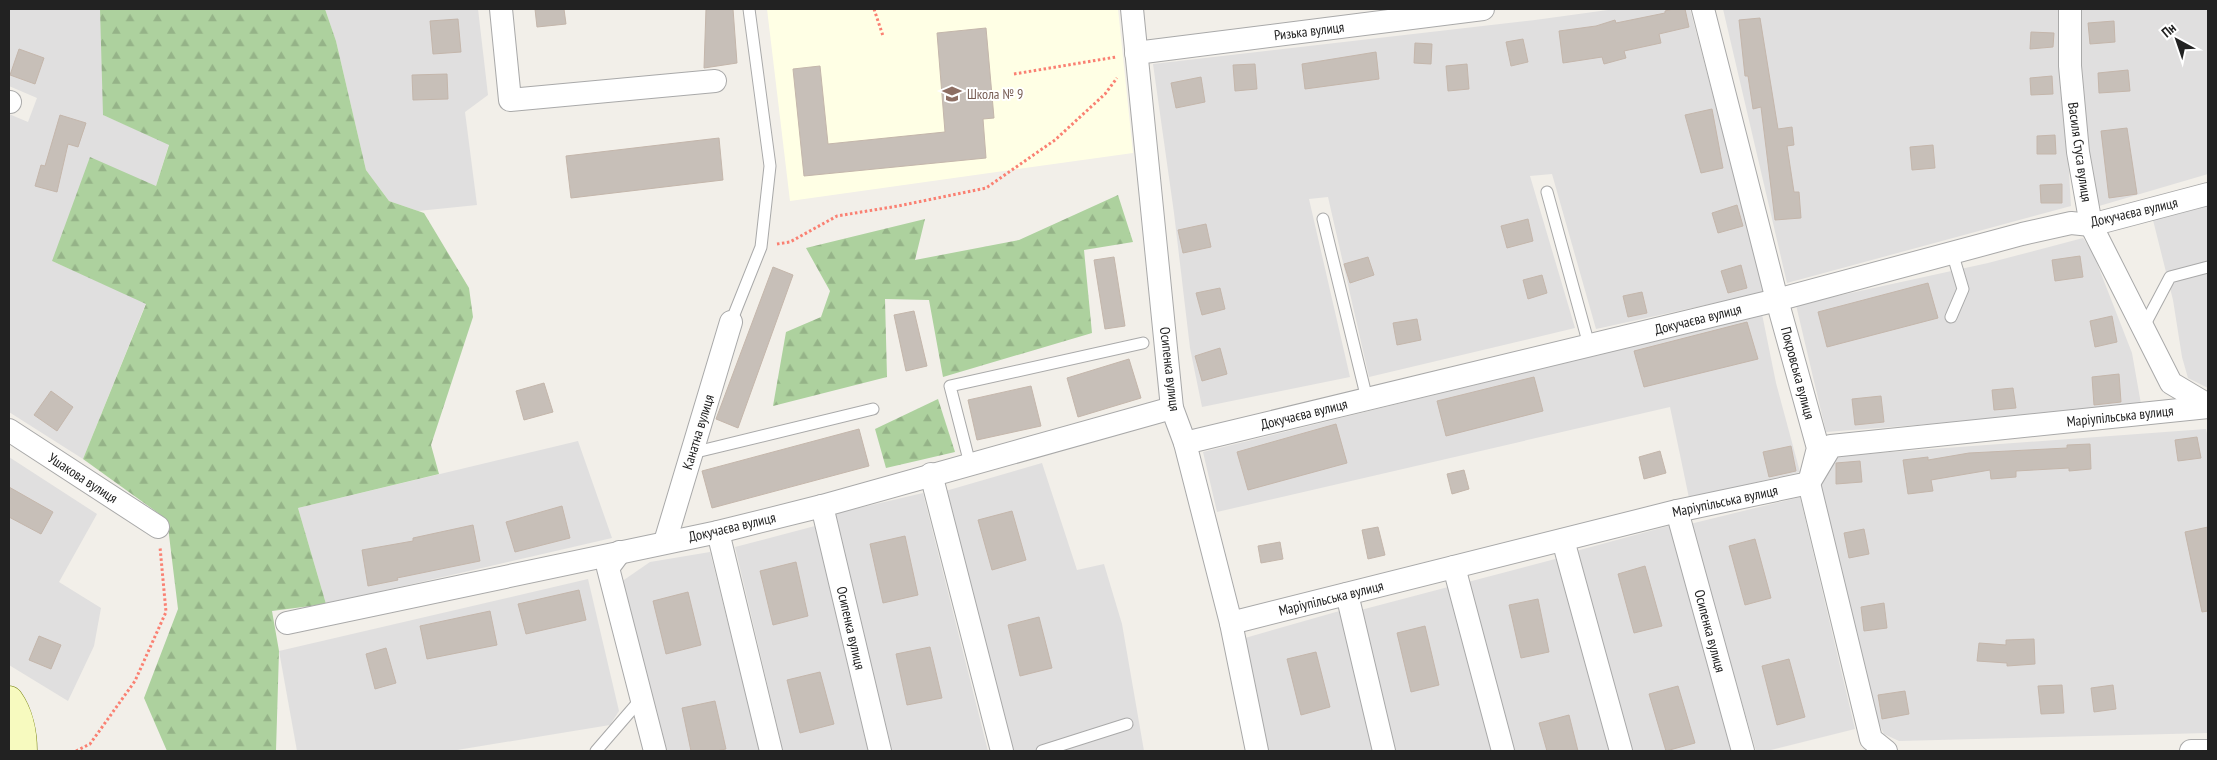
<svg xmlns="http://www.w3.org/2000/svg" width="2217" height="760" viewBox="0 0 2217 760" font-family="'PT Sans Narrow',sans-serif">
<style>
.residential{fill:#e0dfdf}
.education{fill:#ffffe5}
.forest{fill:url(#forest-firs)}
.building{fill:#c7bfb8;stroke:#c4b6ab}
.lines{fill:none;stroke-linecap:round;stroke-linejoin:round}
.lane-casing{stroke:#a9a9a9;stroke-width:13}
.street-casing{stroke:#a9a9a9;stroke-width:24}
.secondary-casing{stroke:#707d05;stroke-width:29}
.path{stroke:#fa8072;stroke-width:3;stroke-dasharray:2.5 2.5;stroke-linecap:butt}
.lane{stroke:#fff;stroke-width:11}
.street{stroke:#fff;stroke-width:22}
.secondary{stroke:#f7fabf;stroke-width:28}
.labels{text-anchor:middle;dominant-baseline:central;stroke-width:4;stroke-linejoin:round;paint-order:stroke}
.street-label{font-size:14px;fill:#222;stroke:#fff}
.education-label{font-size:14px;fill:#785e54;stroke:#fff;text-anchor:start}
</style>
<defs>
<pattern id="forest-firs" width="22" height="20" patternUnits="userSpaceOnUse" patternTransform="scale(1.25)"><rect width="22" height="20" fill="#add19e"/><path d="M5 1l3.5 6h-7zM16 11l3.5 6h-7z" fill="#95b388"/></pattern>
</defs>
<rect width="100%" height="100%" fill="#f2efe9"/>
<g class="residential">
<polygon points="9,9 103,9 103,115 169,144 156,186 52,261 146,303 83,459 9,412 9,114 28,122 37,98 9,86"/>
<polygon points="325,9 478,9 488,95 465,112 477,205 418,211 389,201 366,170 336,41"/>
<polygon points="1615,9 1690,9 1765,292 1596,329 1552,174 1530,176 1575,328 1369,377 1328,197 1309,199 1350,377 1202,407 1190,348 1174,213 1153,64 1535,20"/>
<polygon points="1723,9 2059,9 2071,206 1787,283"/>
<polygon points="2081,9 2208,9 2208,174 2099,206 2087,137 2080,43"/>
<polygon points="2208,206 2208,388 2188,378 2182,357 2173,300 2153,220"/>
<polygon points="2083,238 2093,253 2132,353 2141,404 1957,422 1826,432 1796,305 1988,263"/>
<polygon points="1762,314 1776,383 1800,472 1689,498 1670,407 1217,512 1203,452"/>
<polygon points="2206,429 2208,438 2208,733 1899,741 1884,734 1872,710 1816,480 1836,456"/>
<polygon points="578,441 612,538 326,604 298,508"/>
<polygon points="9,457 97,514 59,582 101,608 94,646 68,701 9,665"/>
<polygon points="1042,463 1077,570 1104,564 1122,624 1144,751 1011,751 942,492"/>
<polygon points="923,493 988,751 890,751 833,514"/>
<polygon points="1800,497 1855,729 1767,751 1756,751 1690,524"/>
<polygon points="1672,525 1732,751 1633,751 1576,551"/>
<polygon points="815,526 868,751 783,751 735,547"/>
<polygon points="710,552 760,751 664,751 621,582 650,562"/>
<polygon points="1559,558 1612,751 1513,751 1468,582"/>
<polygon points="588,579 619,711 610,725 451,751 297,751 279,651"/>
<polygon points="1452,586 1493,751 1390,751 1357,611"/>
<polygon points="1343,610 1374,751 1268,751 1245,638"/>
</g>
<polygon class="education" points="767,9 1118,9 1133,153 790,201"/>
<g class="forest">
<polygon points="100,9 325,9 336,41 366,170 389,201 424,213 469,288 473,317 431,445 439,474 298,508 326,604 272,611 279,651 276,751 167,751 144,698 178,609 168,527 158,513 83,459 146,304 52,261 90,157 156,186 169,145 103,115"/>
<polygon points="1118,195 1133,242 1084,250 1092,333 943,377 929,300 885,299 887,377 773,406 786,332 821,317 830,291 806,248 925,219 915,260 1019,240"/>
<polygon points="938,399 955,452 886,468 875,429"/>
</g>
<g class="building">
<polygon points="535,9 564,9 566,24 537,27"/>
<polygon points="706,9 733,9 737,63 704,68"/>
<polygon points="1673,9 1685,9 1689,27 1659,34 1661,43 1624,51 1626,58 1604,64 1602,57 1563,63 1559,31 1596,26 1615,20 1616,23 1665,13 1665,11"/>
<polygon points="1760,18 1778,129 1792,127 1794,145 1787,146 1794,192 1799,192 1801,218 1775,220 1761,107 1753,109 1748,76 1745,76 1739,20"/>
<polygon points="458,19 461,52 433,54 430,21"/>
<polygon points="2114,21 2115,42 2090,44 2088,23"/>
<polygon points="986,28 994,118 983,119 986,158 804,176 793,69 820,66 828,144 945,132 937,33"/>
<polygon points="2031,32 2054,33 2053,47 2030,49"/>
<polygon points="1523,39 1528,62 1511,66 1506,42"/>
<polygon points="1415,43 1432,44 1431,64 1414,63"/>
<polygon points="19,49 44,58 35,84 10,75"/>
<polygon points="1376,52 1379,79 1305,89 1302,64"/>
<polygon points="1255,64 1257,89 1235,91 1233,65"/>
<polygon points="1467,64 1469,89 1448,91 1446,66"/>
<polygon points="2128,70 2130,91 2099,93 2098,73"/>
<polygon points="447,74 448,99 413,100 412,75"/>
<polygon points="2052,76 2053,94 2031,95 2030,78"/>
<polygon points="1201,77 1205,102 1176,108 1171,83"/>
<polygon points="1712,109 1723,168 1701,173 1685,115"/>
<polygon points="60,115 86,123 78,147 68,144 57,192 35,186 41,165 45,166"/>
<polygon points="2127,128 2137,194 2109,198 2101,131"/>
<polygon points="2055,135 2056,154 2037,154 2037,136"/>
<polygon points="719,138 723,180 571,198 566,156"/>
<polygon points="1933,145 1935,168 1912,170 1910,147"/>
<polygon points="2062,184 2062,203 2041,203 2040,185"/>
<polygon points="1737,205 1743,226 1718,233 1712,213"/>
<polygon points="1528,219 1533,241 1507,248 1501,226"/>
<polygon points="1206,224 1211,247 1183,253 1178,230"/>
<polygon points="2080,256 2083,277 2055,281 2052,260"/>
<polygon points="1114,257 1125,326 1105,329 1094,260"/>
<polygon points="1368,257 1374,275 1350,283 1344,264"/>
<polygon points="1741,265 1747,288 1728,293 1721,271"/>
<polygon points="773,267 793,275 738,428 716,419"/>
<polygon points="1542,275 1547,293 1528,299 1523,280"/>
<polygon points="1928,283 1938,318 1827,347 1818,312"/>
<polygon points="1220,288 1225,309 1202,315 1196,293"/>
<polygon points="1642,292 1647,313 1628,317 1623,296"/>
<polygon points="914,311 927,366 906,371 894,315"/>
<polygon points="2112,316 2117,342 2095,347 2090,321"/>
<polygon points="1417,319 1421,340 1397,345 1393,323"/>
<polygon points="1747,322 1758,359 1644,387 1634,351"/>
<polygon points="1220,348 1227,374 1202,381 1195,356"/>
<polygon points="1129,359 1141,398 1078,417 1067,378"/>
<polygon points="2119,374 2121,402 2094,405 2092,377"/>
<polygon points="1534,377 1543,411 1446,436 1437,401"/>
<polygon points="544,383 553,412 524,420 516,391"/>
<polygon points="1031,386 1041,426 977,440 968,400"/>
<polygon points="2013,388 2016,408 1994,410 1992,390"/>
<polygon points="51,391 73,407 57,431 34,415"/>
<polygon points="1881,396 1884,422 1855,425 1852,399"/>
<polygon points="1336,424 1347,463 1248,490 1237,452"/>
<polygon points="859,429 869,466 712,508 702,471"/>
<polygon points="2197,437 2201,458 2178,461 2175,440"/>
<polygon points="2090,444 2091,469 2069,471 2069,468 2016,471 2016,477 1991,479 1990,470 1931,480 1933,491 1908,494 1903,460 1928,457 1928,460 1969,453 2067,448 2067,445"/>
<polygon points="1791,446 1796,471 1769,477 1763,452"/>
<polygon points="1660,451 1666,473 1644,479 1639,457"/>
<polygon points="1860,461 1862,482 1836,484 1836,463"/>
<polygon points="1464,470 1469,489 1452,494 1447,474"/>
<polygon points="9,487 53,512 41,534 9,517"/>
<polygon points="562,506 570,538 515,552 506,522"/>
<polygon points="1012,511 1026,560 992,570 978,520"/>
<polygon points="473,525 480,561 397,578 398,580 368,586 362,550 413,541 413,538"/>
<polygon points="1378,527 1385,555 1368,559 1362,530"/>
<polygon points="2208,527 2208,611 2202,612 2185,532"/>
<polygon points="1864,529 1869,554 1849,558 1844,533"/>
<polygon points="905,536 918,595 883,603 870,544"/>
<polygon points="1755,539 1771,598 1745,605 1729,546"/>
<polygon points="1280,542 1283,559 1261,563 1258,546"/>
<polygon points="796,562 808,616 773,625 760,571"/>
<polygon points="1645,566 1662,626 1634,633 1618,574"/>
<polygon points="579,590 586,620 526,634 518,604"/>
<polygon points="688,592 701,645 666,654 653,601"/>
<polygon points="1538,599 1549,652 1521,658 1509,605"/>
<polygon points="1884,603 1887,628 1864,631 1861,607"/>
<polygon points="490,611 497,645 427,659 420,626"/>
<polygon points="1039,617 1052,668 1020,676 1008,625"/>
<polygon points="1425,626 1439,685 1411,692 1397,633"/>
<polygon points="39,636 61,645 51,669 29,660"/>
<polygon points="2034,639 2035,664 2007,666 2007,663 1977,661 1979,643 2006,645 2006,640"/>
<polygon points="930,647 942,698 907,705 896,654"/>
<polygon points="386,648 396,683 375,689 366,654"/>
<polygon points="1316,652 1330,707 1301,715 1287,659"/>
<polygon points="1789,659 1805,717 1777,725 1762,666"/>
<polygon points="820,672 834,724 800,733 787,680"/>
<polygon points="2062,685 2064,713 2041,714 2038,686"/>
<polygon points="2113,685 2116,709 2094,712 2091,688"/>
<polygon points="1678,686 1695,743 1666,751 1649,694"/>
<polygon points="1905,691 1909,714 1882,719 1878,695"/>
<polygon points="715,701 726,749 716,751 691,751 682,708"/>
<polygon points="1569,715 1578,751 1547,751 1539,723"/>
</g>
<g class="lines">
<g class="lane-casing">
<g id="lane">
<polyline points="1547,192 1589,345"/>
<polyline points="1323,219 1367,399"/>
<polyline points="1951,317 1963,289 1952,252"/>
<polyline points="731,322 761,247 770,166 749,9"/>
<polyline points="2143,328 2170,277 2208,267"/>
<polyline points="692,453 873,409"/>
<polyline points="970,464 950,386 1143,343"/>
<polyline points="596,751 641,699"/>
<polyline points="1042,751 1127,724"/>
</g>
</g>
<g class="street-casing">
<g id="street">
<polyline points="501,9 510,100 715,81"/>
<polyline points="1132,9 1172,408 1185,443 1231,623 1257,751"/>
<polyline points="1703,9 1777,300 1818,448 1809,483 1871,739 1886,751"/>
<polyline points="2070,9 2070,66 2078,152 2091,225 2171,383 2208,405"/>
<polyline points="1136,53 1483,9"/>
<polyline points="9,102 10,102"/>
<polyline points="9,430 158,527"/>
<polyline points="1185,443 1777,300 2022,234 2071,223 2091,225 2208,194"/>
<polyline points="931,474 1002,751"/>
<polyline points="822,506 880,751"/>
<polyline points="1677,511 1743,751"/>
<polyline points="718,532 771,751"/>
<polyline points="1563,540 1621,751"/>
<polyline points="665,542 731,322"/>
<polyline points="620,552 608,568 655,751"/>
<polyline points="1454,567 1503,751"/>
<polyline points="1347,594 1384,751"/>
<polyline points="287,623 718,532 822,506 1172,408"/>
<polyline points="1231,623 1677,511 1809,483 1831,446 2208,407"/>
<polyline points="2191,751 2208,751"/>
</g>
</g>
<g class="secondary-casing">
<path id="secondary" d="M9 700C19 714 23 734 23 751"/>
</g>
<g class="path">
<polyline points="874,9 883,36"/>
<polyline points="1014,74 1116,57"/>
<polyline points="777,244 790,242 837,216 898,206 986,188 1055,140 1105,94 1117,78"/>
<polyline points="76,751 90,744 135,681 166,612 160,547"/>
</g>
<use href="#lane" class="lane"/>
<use href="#street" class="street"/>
<use href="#secondary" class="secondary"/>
</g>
<defs>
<g id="school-bare" transform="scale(1.5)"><path d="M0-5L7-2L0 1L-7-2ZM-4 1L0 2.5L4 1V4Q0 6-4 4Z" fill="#8d6e63" stroke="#fff" stroke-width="2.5" paint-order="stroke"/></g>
</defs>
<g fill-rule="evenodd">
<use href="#school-bare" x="952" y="94"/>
</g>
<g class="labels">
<g class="street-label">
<text transform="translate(1309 31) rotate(-7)">Ризька вулиця</text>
<text transform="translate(2080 152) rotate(82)">Василя Стуса вулиця</text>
<text transform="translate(2134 212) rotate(-13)">Докучаєва вулиця</text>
<text transform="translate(1698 319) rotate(-14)">Докучаєва вулиця</text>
<text transform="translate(1170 369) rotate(83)">Осипенка вулиця</text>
<text transform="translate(1798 373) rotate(75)">Покровська вулиця</text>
<text transform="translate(1304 414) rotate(-14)">Докучаєва вулиця</text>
<text transform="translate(2120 416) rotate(-6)">Маріупільська вулиця</text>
<text transform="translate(698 432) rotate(-73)">Канатна вулиця</text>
<text transform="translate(83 478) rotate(33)">Ушакова вулиця</text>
<text transform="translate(1725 501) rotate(-12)">Маріупільська вулиця</text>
<text transform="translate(732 527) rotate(-13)">Докучаєва вулиця</text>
<text transform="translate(1331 598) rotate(-14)">Маріупільська вулиця</text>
<text transform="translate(851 628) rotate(77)">Осипенка вулиця</text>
<text transform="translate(1710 631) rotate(75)">Осипенка вулиця</text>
</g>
<g class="education-label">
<text x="967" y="94">Школа № 9</text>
</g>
</g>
<rect width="2217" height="760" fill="none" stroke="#222222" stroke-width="20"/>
<g transform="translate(2177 40) rotate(320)" stroke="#ffffff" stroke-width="4" paint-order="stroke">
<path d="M0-4L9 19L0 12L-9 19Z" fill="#222222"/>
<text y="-8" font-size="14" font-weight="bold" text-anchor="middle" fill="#222222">Пн</text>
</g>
</svg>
